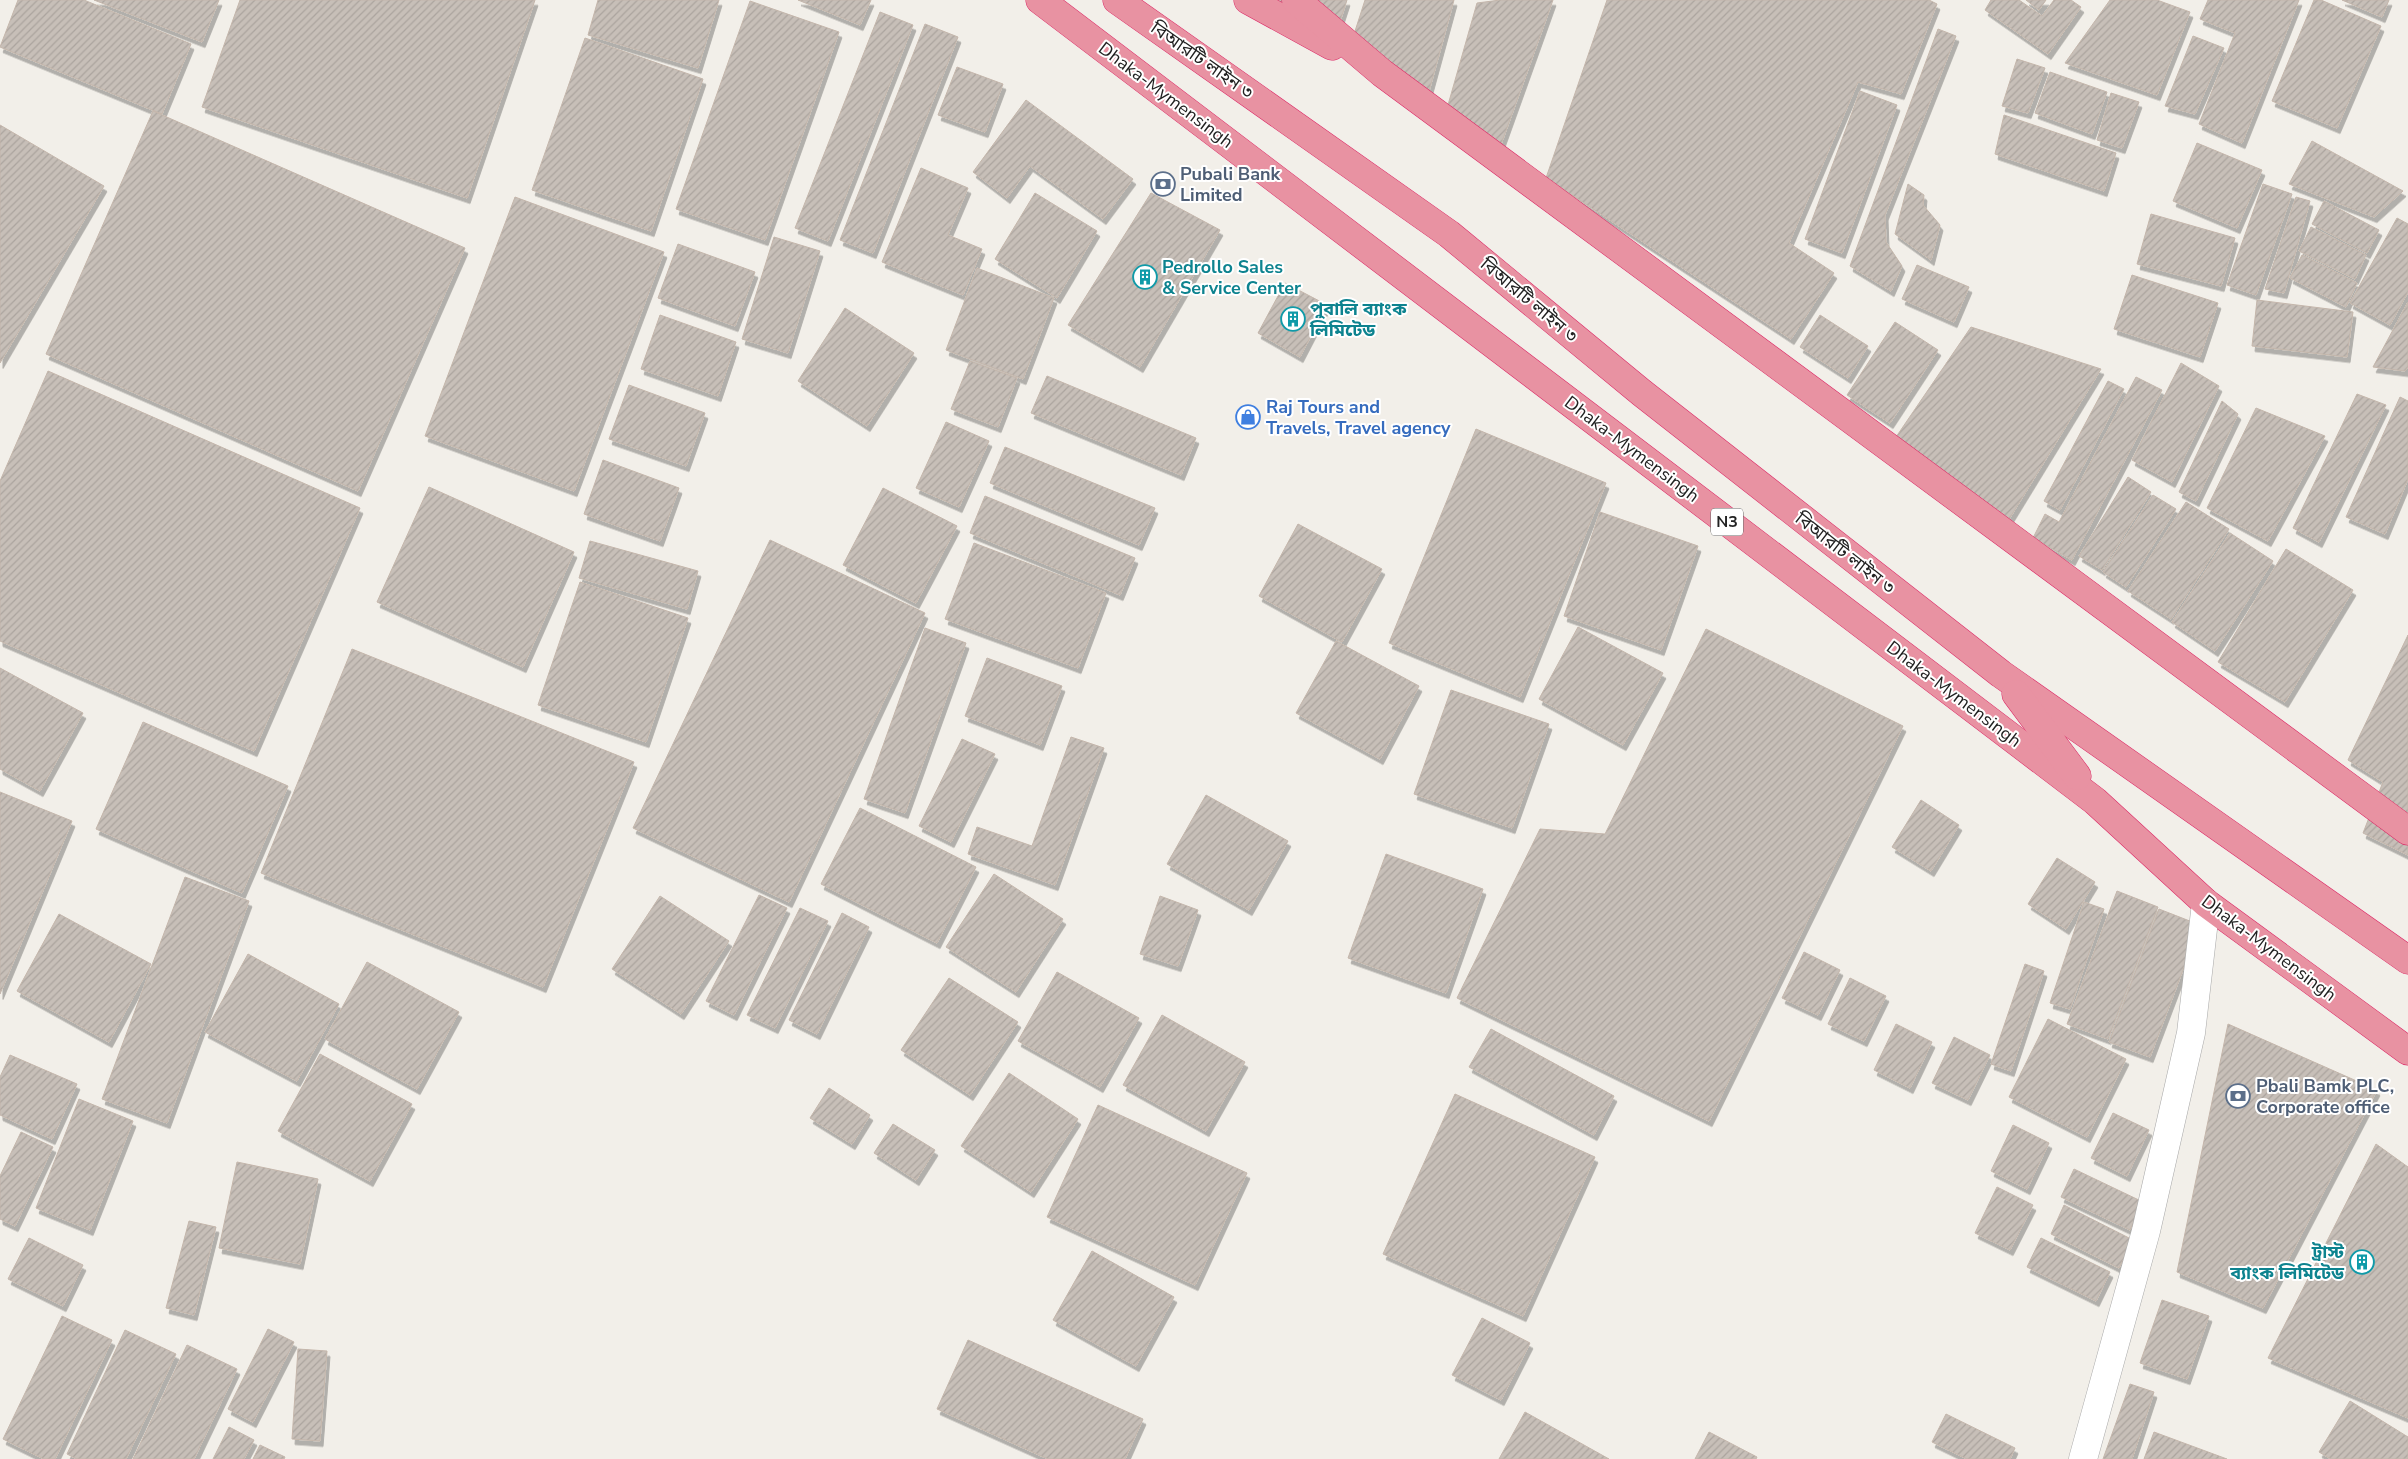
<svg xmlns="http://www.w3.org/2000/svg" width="2408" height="1459" viewBox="0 0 2408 1459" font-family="'Nunito Sans','Noto Sans Bengali',sans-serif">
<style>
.building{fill:url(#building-hatch);stroke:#c4b6ab;filter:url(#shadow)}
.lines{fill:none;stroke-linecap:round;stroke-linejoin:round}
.minor-casing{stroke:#a9a9a9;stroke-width:29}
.highway-casing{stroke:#dc2a67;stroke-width:29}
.minor{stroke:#fff;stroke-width:28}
.highway{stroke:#e892a2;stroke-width:28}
.labels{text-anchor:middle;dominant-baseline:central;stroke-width:4;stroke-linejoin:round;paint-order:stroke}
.shield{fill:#fff;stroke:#646464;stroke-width:1}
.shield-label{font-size:16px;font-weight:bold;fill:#222}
.street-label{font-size:18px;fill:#222;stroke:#fff}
.service-label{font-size:18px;font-weight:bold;fill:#4e5e75;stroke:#fff;text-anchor:start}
.culture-label{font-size:18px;font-weight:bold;fill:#0d838f;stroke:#fff;text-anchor:start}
.shop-label{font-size:18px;font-weight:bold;fill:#366cbe;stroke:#fff;text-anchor:start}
</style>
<defs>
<pattern id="building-hatch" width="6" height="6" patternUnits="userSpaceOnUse" patternTransform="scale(1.25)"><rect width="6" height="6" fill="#c7bfb8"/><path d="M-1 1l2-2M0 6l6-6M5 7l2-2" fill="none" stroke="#aba49e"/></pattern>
<filter id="shadow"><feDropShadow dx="3" dy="5.5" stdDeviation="0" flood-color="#0004"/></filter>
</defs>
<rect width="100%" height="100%" fill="#f2efe9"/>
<g class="building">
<polygon points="18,0 84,0 191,44 162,114 0,47"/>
<polygon points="94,0 219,0 202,42"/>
<polygon points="240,0 535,0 467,198 202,107"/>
<polygon points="598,0 719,0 698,68 588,35"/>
<polygon points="798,0 871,0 860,25"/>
<polygon points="1271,0 1347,0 1332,46"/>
<polygon points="1365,0 1454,0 1425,106 1348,53"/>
<polygon points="1500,0 1553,0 1498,153 1444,119 1477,3"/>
<polygon points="1607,0 1929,0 1937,4 1901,94 1858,82 1789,243 1834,273 1791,339 1546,178"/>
<polygon points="1991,0 2019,0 2042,16 2054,0 2071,0 2081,7 2048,54 1985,10"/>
<polygon points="2026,0 2046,0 2039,10"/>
<polygon points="2110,0 2157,0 2190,12 2157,95 2065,63"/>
<polygon points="2208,0 2299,0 2242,143 2199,124 2235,33 2200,19"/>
<polygon points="2314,0 2321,0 2381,26 2337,128 2272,101"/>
<polygon points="2342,0 2389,0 2382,17"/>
<polygon points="750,1 839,32 765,240 676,209"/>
<polygon points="880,12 913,25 828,241 795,228"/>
<polygon points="925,24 958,37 873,253 840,240"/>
<polygon points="1938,29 1956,36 1885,215 1886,242 1902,266 1891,291 1850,266"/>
<polygon points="2193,36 2224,48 2195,114 2165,106"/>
<polygon points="585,38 703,79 651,231 532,190"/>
<polygon points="2017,59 2045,68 2028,113 2002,106"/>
<polygon points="957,67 1003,84 985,132 938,115"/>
<polygon points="2050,72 2107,92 2092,134 2035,113"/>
<polygon points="1860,91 1897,105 1842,253 1805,239"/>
<polygon points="2111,93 2139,102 2122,148 2097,140"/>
<polygon points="1026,100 1133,179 1103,219 1030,166 1007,198 973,172"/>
<polygon points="153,111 465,248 358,491 46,354"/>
<polygon points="2004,115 2116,153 2104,191 1995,154"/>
<polygon points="0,125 104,186 0,363"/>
<polygon points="2312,141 2403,191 2374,217 2289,184"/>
<polygon points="2197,143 2262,170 2237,228 2173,201"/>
<polygon points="921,168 968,188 948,235 982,249 963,295 882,262"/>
<polygon points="1908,184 1924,195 1923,205 1940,225 1931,260 1895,234"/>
<polygon points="2263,184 2292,194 2256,295 2227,285"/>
<polygon points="1035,193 1097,231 1057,298 995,259"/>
<polygon points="1151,193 1220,230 1140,367 1068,325"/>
<polygon points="515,197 664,252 574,491 425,436"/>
<polygon points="2296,197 2310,201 2284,293 2265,289"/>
<polygon points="2324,201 2379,230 2367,253 2312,224"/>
<polygon points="2151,214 2235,238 2221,286 2137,264"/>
<polygon points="2397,218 2408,224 2408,292 2390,325 2350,303"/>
<polygon points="2311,227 2366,255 2355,279 2299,251"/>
<polygon points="774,237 820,251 788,353 742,339"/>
<polygon points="678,244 755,272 735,326 658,298"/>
<polygon points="2302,255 2357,283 2346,307 2290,278"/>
<polygon points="1917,265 1969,287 1954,322 1902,299"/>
<polygon points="977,268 1054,298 1023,379 946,350"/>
<polygon points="2132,275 2218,303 2200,357 2114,329"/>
<polygon points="1285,283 1327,305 1300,357 1258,333"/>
<polygon points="2257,300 2353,312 2347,357 2252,346"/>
<polygon points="2408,302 2408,367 2405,371 2373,367"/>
<polygon points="845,308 914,353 867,426 798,381"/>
<polygon points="660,315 736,342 718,396 641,369"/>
<polygon points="1820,315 1868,346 1848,378 1800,347"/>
<polygon points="1895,322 1938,350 1890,423 1847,395"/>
<polygon points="1971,327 2101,369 2008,521 1896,437"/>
<polygon points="970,361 1017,378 998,427 951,409"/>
<polygon points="2181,363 2219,386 2172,482 2132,460"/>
<polygon points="48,371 360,508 254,751 0,641 0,481"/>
<polygon points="1047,376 1196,438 1181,475 1031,413"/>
<polygon points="2136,377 2162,390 2072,560 2033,538 2045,514 2059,522"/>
<polygon points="2108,381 2124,389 2060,510 2044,501"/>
<polygon points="629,385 705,413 686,466 609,439"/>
<polygon points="2357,394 2386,405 2319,542 2293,528"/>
<polygon points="2400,397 2408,401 2408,479 2385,534 2346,517"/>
<polygon points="2222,401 2238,414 2196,501 2179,492"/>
<polygon points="2256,408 2325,436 2268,541 2207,508"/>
<polygon points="946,422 989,441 959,507 916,488"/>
<polygon points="1476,429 1606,483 1520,697 1389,643"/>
<polygon points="1005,447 1155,508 1139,545 990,483"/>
<polygon points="603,460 679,488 660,541 584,514"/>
<polygon points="2128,477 2151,492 2102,570 2079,556"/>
<polygon points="429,487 574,552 523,667 377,602"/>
<polygon points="883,488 957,526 916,603 843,565"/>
<polygon points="2153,495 2176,509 2126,587 2103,572"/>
<polygon points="985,496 1135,558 1120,595 970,533"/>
<polygon points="2186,502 2229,529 2171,619 2128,591"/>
<polygon points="1600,512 1698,546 1661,650 1564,616"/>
<polygon points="1298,524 1382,569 1342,642 1259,596"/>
<polygon points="2230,533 2273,561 2215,651 2172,622"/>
<polygon points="770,540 925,613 789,902 633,828"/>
<polygon points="590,541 698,571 687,609 579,578"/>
<polygon points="974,543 1106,593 1078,668 945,619"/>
<polygon points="2286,549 2353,590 2285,702 2218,662"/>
<polygon points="580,582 688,618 646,742 538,705"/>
<polygon points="1578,627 1663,673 1623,745 1539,699"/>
<polygon points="925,628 966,643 905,813 864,799"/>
<polygon points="1706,629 1903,726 1709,1121 1457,998 1540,829 1605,834"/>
<polygon points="2408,635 2408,855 2363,833 2383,782 2348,760"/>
<polygon points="1336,641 1419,686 1380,759 1296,713"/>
<polygon points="352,649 634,762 543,987 261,873"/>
<polygon points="987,658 1062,686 1040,745 965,716"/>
<polygon points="0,668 83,713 40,791 0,769"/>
<polygon points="1451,690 1549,724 1512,828 1414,794"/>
<polygon points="143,722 288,786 242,893 96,829"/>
<polygon points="1071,737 1104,748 1055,885 968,854 977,827 1032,846"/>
<polygon points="962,739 995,754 951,842 919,826"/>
<polygon points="0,792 72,821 0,994"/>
<polygon points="1206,795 1288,841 1249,910 1167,864"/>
<polygon points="1921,800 1959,825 1931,871 1892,847"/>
<polygon points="860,808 976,867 937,943 821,884"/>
<polygon points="1386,854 1483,889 1446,993 1348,958"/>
<polygon points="2057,858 2095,882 2066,929 2028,904"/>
<polygon points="994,874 1063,919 1016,992 946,947"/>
<polygon points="185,877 249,901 167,1123 102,1099"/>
<polygon points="2117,891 2158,907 2108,1039 2067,1024"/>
<polygon points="759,895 787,908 734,1015 706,1001"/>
<polygon points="660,896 729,941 681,1014 612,969"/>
<polygon points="1160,896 1198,910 1178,966 1140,954"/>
<polygon points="2084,902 2104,909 2070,1009 2050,1003"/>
<polygon points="800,908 828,921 775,1028 747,1015"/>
<polygon points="2159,909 2200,925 2150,1057 2109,1042"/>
<polygon points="842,913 869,927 817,1034 789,1020"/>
<polygon points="59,914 151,964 109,1042 17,991"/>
<polygon points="1804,952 1840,970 1818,1015 1782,998"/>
<polygon points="248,954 339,1004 297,1081 205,1032"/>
<polygon points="367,962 459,1012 417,1089 325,1039"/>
<polygon points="2025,964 2044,971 2011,1071 1991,1064"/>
<polygon points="1057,972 1139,1018 1100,1087 1018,1041"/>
<polygon points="949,978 1018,1022 970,1095 901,1050"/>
<polygon points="1850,978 1886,996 1864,1041 1828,1024"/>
<polygon points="1162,1015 1245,1062 1206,1131 1123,1085"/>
<polygon points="2048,1019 2126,1059 2087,1137 2009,1097"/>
<polygon points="1896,1024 1932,1042 1910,1088 1874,1070"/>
<polygon points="2228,1024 2377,1090 2263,1308 2177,1272"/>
<polygon points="1491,1029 1614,1096 1594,1135 1469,1067"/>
<polygon points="1954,1037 1990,1055 1968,1100 1932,1083"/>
<polygon points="320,1054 412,1104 370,1181 278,1131"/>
<polygon points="10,1055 77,1084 52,1139 0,1115 0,1077"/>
<polygon points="1009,1073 1078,1119 1031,1192 961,1146"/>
<polygon points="829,1088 870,1115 852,1144 810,1118"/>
<polygon points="1455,1094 1595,1157 1523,1316 1383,1254"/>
<polygon points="79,1099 133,1121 90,1230 36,1208"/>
<polygon points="1098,1105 1247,1173 1195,1285 1047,1217"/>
<polygon points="2113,1113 2149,1130 2127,1176 2091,1158"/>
<polygon points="893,1124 935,1150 916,1180 874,1153"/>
<polygon points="2013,1125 2049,1143 2027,1189 1991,1171"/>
<polygon points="21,1132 53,1147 15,1226 0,1219 0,1176"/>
<polygon points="2376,1144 2408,1167 2408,1418 2268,1358"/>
<polygon points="237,1162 318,1179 300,1264 219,1248"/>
<polygon points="2074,1169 2143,1202 2130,1230 2061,1197"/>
<polygon points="1997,1187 2033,1205 2010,1250 1975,1233"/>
<polygon points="2064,1205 2133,1240 2119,1268 2051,1234"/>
<polygon points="189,1221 216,1227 194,1315 166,1308"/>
<polygon points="29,1238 83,1265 63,1306 8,1279"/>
<polygon points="2041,1238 2110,1272 2096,1301 2027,1267"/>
<polygon points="1092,1251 1174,1297 1136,1366 1053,1320"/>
<polygon points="2162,1300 2209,1316 2187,1379 2140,1363"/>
<polygon points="62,1316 112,1340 55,1459 44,1459 3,1439"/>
<polygon points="1482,1318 1530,1343 1501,1400 1452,1375"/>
<polygon points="268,1329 294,1342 253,1422 228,1409"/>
<polygon points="125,1330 176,1354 126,1459 77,1459 67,1454"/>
<polygon points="968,1340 1143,1419 1125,1459 1048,1459 937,1409"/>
<polygon points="187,1345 237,1369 194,1459 133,1459"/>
<polygon points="298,1349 327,1351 320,1441 292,1439"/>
<polygon points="2130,1384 2154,1392 2132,1459 2103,1459"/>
<polygon points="2350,1401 2408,1437 2408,1459 2331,1459 2319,1452"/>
<polygon points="1525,1412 1609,1459 1499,1459"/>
<polygon points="1946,1414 2015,1448 2010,1459 1967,1459 1932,1442"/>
<polygon points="229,1427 254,1440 244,1459 213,1459"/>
<polygon points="1709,1432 1757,1457 1756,1459 1695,1459"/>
<polygon points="2154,1432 2227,1459 2144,1459"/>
<polygon points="260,1445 285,1457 284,1459 253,1459"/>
</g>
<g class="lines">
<g class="minor-casing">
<polyline id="minor" points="2083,1459 2146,1231 2191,1033 2206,903"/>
</g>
<g class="highway-casing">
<g id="highway">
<polyline points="1040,0 2095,801 2206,903 2408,1051"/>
<polyline points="1117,0 1449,234 1642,393 2001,674 2408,960"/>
<polyline points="1248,0 1332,46"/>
<polyline points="1296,0 1382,73 2408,831"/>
<polyline points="2016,694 2077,776"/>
</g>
</g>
<use href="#minor" class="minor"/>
<use href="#highway" class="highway"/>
</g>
<defs>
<g id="bank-ring" transform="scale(1.25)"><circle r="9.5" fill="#fff" stroke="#5c6f8a" stroke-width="1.5"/><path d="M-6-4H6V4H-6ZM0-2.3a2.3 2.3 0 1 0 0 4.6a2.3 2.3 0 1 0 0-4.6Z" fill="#5c6f8a"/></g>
<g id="building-ring" transform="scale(1.25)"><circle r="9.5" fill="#fff" stroke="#0f9aa8" stroke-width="1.5"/><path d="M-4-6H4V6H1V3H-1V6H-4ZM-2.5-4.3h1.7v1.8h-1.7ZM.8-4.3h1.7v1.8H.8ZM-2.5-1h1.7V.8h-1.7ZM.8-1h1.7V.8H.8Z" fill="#0f9aa8"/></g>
<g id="shop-ring" transform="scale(1.25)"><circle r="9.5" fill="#fff" stroke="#3f7fe0" stroke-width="1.5"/><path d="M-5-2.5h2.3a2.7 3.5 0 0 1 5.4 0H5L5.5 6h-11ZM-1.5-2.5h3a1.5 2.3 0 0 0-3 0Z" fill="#3f7fe0"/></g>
</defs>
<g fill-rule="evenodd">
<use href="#bank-ring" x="1163" y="184"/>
<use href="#building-ring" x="1145" y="277"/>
<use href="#building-ring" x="1293" y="319"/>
<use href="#shop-ring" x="1248" y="417"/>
<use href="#bank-ring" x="2238" y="1096"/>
<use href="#building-ring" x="2362" y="1262"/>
</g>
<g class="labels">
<rect class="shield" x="1711" y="508.5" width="32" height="27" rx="4"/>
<g class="shield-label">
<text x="1727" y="522">N3</text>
</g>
<g class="street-label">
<text transform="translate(1202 60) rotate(35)">বিআরটি লাইন ৩</text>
<text transform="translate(1166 95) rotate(37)">Dhaka-Mymensingh</text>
<text transform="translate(1529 300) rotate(40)">বিআরটি লাইন ৩</text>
<text transform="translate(1632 449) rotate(37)">Dhaka-Mymensingh</text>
<text transform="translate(1845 553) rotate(38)">বিআরটি লাইন ৩</text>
<text transform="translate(1954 694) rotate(37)">Dhaka-Mymensingh</text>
<text transform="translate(2269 948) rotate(37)">Dhaka-Mymensingh</text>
</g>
<g class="service-label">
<text x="1180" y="174">Pubali Bank<tspan x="1180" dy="21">Limited</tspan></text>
<text x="2256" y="1086">Pbali Bamk PLC,<tspan x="2256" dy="21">Corporate office</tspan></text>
</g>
<g class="culture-label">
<text x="1162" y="267">Pedrollo Sales<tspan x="1162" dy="21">&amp; Service Center</tspan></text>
<text x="1310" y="309">পুবালি ব্যাংক<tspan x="1310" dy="21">লিমিটেড</tspan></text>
<text x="2344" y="1252" text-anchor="end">ট্রাস্ট<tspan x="2344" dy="21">ব্যাংক লিমিটেড</tspan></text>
</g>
<g class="shop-label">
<text x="1266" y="407">Raj Tours and<tspan x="1266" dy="21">Travels, Travel agency</tspan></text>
</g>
</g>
</svg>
